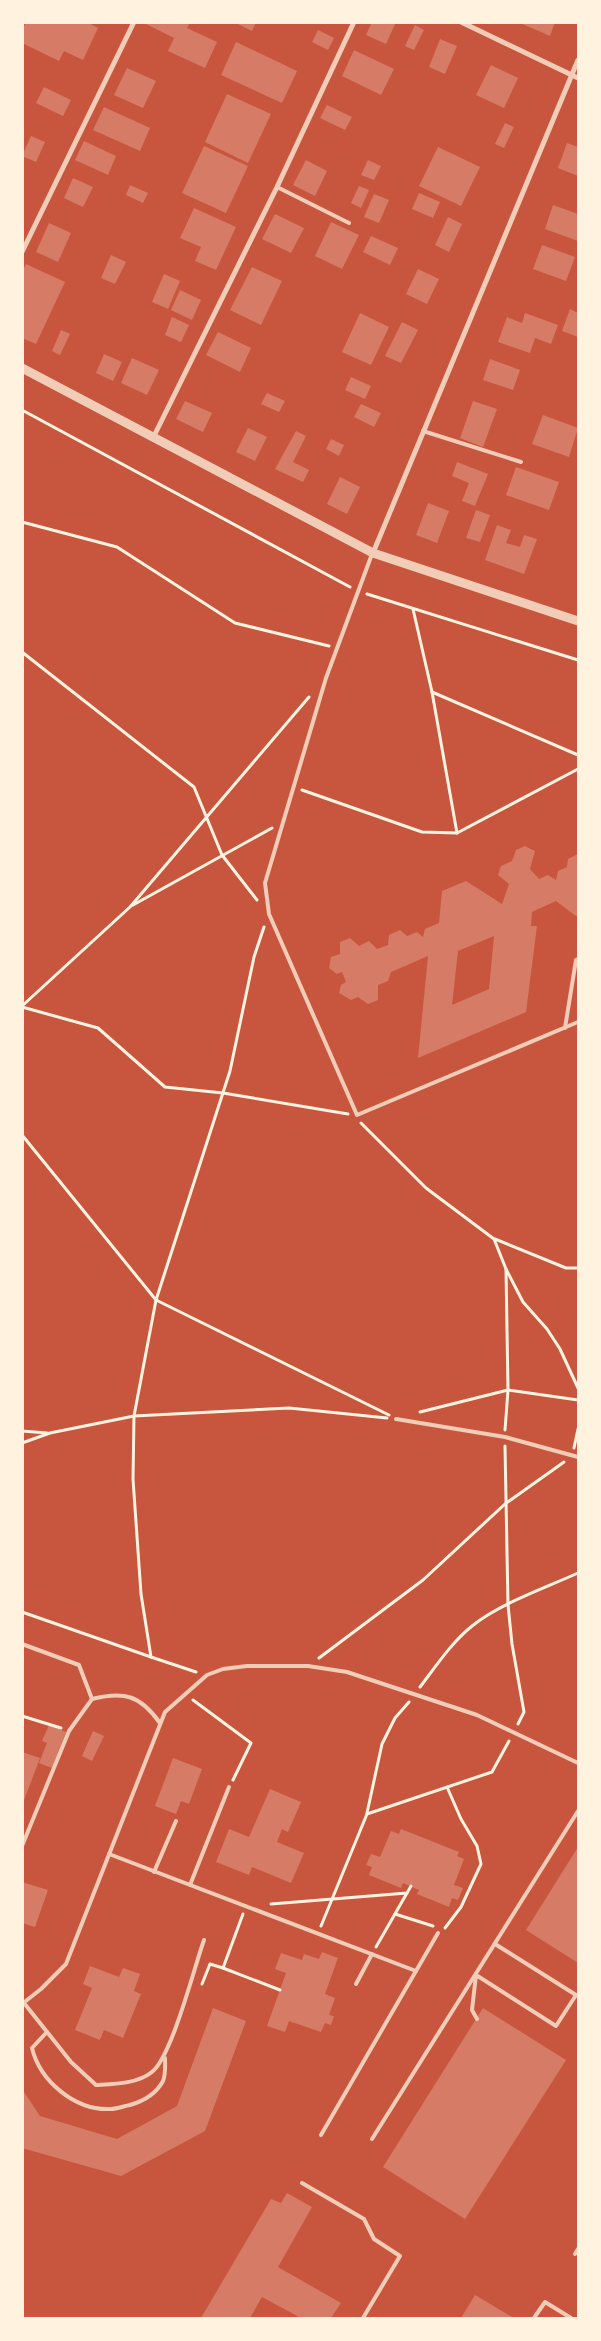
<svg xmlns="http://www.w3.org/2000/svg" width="601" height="2341" viewBox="0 0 601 2341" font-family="'Noto Sans',sans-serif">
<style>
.building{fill:#d67c66;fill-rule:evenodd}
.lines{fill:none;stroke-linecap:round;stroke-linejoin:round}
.path{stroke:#fff3e0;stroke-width:3}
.service{stroke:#f1ccb7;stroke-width:4}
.minor{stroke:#f1ccb7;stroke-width:5}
.tertiary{stroke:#f1ccb7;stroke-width:9}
</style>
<rect width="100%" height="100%" fill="#c8553d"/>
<g class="building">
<polygon points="26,22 87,22 98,28 83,60 64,51 59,61 22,43 22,30"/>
<polygon points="142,22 190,22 187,28 217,42 205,68 168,51 174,38"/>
<polygon points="234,22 256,22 252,31"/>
<polygon points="372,22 396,22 386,44 366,35"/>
<polygon points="518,22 555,22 550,36"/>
<polygon points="415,25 424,30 414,50 405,46"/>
<polygon points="318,30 334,38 328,50 312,42"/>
<polygon points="440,39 457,46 445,74 429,67"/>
<polygon points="236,42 297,71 282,103 221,75"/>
<polygon points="354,50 394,69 381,95 342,76"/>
<polygon points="491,65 518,78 504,108 476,95"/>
<polygon points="127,68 156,81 143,108 114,95"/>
<polygon points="44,87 71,100 63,116 36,103"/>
<polygon points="227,94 271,114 248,163 205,142"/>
<polygon points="327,105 352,117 345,130 320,118"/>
<polygon points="104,107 150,128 140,151 93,130"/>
<polygon points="505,123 514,127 504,148 495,144"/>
<polygon points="31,136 45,142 36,162 22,156"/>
<polygon points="84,141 116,156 108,175 75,160"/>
<polygon points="567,143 578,147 578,176 558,168"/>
<polygon points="204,146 248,166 226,213 182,193"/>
<polygon points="438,147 480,167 461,206 419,186"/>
<polygon points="306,160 327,171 315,196 293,185"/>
<polygon points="368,160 381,166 374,180 361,175"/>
<polygon points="73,178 93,187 83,207 64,198"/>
<polygon points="130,185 148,193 143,203 126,195"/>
<polygon points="359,186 369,190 361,208 351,203"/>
<polygon points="419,193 440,202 433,218 412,209"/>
<polygon points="374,194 389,200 379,223 364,217"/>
<polygon points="553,205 578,214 578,241 545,229"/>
<polygon points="194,208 236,227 216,270 195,261 201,247 180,238"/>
<polygon points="275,214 304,228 291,253 262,239"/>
<polygon points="448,217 462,224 449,252 435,245"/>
<polygon points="331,222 359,235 342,269 315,256"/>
<polygon points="49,223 71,233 58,262 36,252"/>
<polygon points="371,236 398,248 390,265 363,252"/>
<polygon points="542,245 575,257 566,281 533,269"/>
<polygon points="111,255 126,262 115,284 101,278"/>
<polygon points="26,264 65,282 36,344 22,338 22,272"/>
<polygon points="252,267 282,281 261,325 230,310"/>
<polygon points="418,269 439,279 427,304 406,294"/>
<polygon points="164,274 180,281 168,309 152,302"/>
<polygon points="180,290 201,300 192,320 171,310"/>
<polygon points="570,309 578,313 578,337 562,331"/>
<polygon points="360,313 389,327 371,365 342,352"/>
<polygon points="525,313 558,325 551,344 535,338 530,353 498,342 507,317 522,323"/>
<polygon points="172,317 189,325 181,342 165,335"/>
<polygon points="402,322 418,330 401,363 385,356"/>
<polygon points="61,330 70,334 60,355 52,351"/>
<polygon points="218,332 251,348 240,372 206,355"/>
<polygon points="104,354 122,362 113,381 96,373"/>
<polygon points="132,358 159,370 147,395 121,383"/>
<polygon points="490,359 520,370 513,390 483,380"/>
<polygon points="351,377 371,386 365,399 345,390"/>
<polygon points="267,393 285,401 279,412 261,404"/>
<polygon points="185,401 212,413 203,432 176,419"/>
<polygon points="473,401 497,409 483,447 460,438"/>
<polygon points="361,404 381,413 374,427 354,417"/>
<polygon points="543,415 578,428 569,457 532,444"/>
<polygon points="248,428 267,437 255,461 236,452"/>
<polygon points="296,431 306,436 293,462 309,470 303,482 275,469"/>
<polygon points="331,439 344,445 339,456 326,449"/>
<polygon points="457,462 488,474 475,506 462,501 469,483 452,476"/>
<polygon points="516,467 559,482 549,510 506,495"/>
<polygon points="340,477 360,487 347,514 327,504"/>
<polygon points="428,503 449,511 437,543 416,535"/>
<polygon points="476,510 490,515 480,542 466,538"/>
<polygon points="497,525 511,530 506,543 520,547 524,535 537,539 524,574 485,560"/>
<path d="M525 846 535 851 530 869 539 879 548 875 556 880 558 871 567 867 568 859 578 854V915L576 916 556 901 532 912 531 926H537L526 1012 418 1058 428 956 391 972 388 981 378 985V1000L368 1004 358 997 351 1000 339 993 341 985 346 982 342 972 337 974 329 968 331 957 340 954V942L350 938 359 946 369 941 377 949 388 945 389 935 400 930 407 936 417 932 423 937 425 929 439 923 442 891 466 881 502 904 509 884 498 875 501 866 512 861 516 850ZM494 936 489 989 452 1005 458 951Z"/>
<polygon points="49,1725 66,1732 52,1768 39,1763 47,1743 42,1741"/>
<polygon points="93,1731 104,1736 92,1761 82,1756"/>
<polygon points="22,1752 40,1758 23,1803 22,1803"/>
<polygon points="173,1758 202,1769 189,1804 181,1801 176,1814 155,1806"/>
<polygon points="270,1789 301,1802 288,1832 282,1829 277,1842 304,1853 291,1883 252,1867 249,1875 216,1862 229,1829 249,1837"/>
<polygon points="401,1829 459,1852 457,1856 464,1859 454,1885 463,1888 458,1900 452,1898 449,1907 417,1894 419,1890 403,1883 401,1888 369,1875 372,1867 366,1865 371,1854 380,1857 391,1831 399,1834"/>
<polygon points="578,1847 578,1963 526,1930"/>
<polygon points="22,1882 48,1890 35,1927 22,1923"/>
<polygon points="322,1952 338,1958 325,1994 335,1998 329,2015 334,2016 331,2025 325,2023 321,2032 289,2021 285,2032 267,2026 286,1973 275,1969 281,1953 302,1960 304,1954 319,1959"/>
<polygon points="90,1966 119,1977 123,1968 140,1974 134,1991 141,1994 123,2038 104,2030 100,2040 75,2030 92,1988 83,1984"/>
<polygon points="213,2008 246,2021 205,2131 121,2176 22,2148 22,2089 40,2116 117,2139 177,2106"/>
<polygon points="483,2008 566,2060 465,2219 383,2167"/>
<polygon points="287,2193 312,2207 278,2267 341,2303 331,2318 301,2318 262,2297 250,2318 201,2318 271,2199 281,2203"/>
<polygon points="475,2295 514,2318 461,2318"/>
</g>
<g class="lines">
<g class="path">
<polyline points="22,410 350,587"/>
<polyline points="22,522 117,547 235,623 329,646"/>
<polyline points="367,594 578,660"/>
<polyline points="413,609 432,692 457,833"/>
<polyline points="22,652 194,787 222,855 257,900"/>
<polyline points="432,692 578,755"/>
<polyline points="302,790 422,832 457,833 578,769"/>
<polyline points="133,905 272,828"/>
<polyline points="22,1006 130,907 309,697"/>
<polyline points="22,1007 98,1028 165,1087 223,1093 348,1114"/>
<polyline points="361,1123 426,1188 494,1239 506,1269 523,1302 547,1329 560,1349 578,1388"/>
<polyline points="22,1135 156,1300 389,1415"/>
<polyline points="495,1239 566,1268 578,1268"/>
<polyline points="420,1412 508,1390 578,1400"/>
<polyline points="505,1430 508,1390 506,1269"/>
<polyline points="22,1431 47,1433"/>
<polyline points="22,1443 50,1433 134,1416 289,1408 387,1418"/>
<polyline points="505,1446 508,1605 512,1644 524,1712 518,1724"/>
<polyline points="574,1448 578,1429"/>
<polyline points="22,1612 151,1657"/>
<polyline points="319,1658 423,1580 505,1504 564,1462"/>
<polyline points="196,1672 151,1657 141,1594 133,1479 134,1416 156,1300 230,1071 254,957 264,927"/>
<path d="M420 1687C436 1666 452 1642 472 1626 501 1603 545 1588 578 1573"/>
<polyline points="193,1700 251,1743 233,1780"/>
<polyline points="22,1716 61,1728"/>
<polyline points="367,1813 382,1744 395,1718 409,1702"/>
<polyline points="271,1904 407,1893"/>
<polyline points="395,1914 433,1926"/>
<polyline points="321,1926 367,1814 492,1772 509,1741"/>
<polyline points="445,1928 461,1907 481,1864 477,1846 461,1819 447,1787"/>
<polyline points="376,1947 411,1886"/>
<polyline points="223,1968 280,1990"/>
<polyline points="202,1984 210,1964 223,1968 243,1914"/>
</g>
<g class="service">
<polyline points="277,187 349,223"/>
<polyline points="423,431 521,462"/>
<polyline points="372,554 326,678 265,883 269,914 357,1115 578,1022"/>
<polyline points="565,1028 576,960 578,959"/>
<polyline points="396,1419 505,1437 578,1457"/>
<polyline points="22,1644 79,1665 92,1699"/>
<path d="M22 1846 69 1731 92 1699C124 1691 140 1695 160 1723"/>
<polyline points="109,1854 416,1971"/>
<polyline points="154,1872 176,1821"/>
<polyline points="190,1885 229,1787"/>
<polyline points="356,1984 372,1954"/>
<path d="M24 2003 71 2062 96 2085C114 2084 137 2084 152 2072 172 2056 194 1968 204 1940"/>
<polyline points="22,2004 41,1989 66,1964 165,1712 207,1675 223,1669 247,1666 308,1666 347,1672 477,1715 578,1763"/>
<polyline points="477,2019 472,2010 476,1975 556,2026 576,1995 495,1944"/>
<path d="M47 2032 32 2048C40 2081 75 2111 111 2109 117 2109 124 2106 130 2105 144 2101 156 2094 163 2081 166 2074 165 2064 165 2058"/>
<polyline points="321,2135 438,1933"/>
<polyline points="372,2139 578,1811"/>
<polyline points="302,2183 364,2219 374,2239 400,2256 363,2318"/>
<polyline points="575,2254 578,2249"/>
<polyline points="534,2318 545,2302 571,2318"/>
</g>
<g class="minor">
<polyline points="461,22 578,78"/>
<polyline points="22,252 134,22"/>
<polyline points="154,436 277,187 354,22"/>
<polyline points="373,553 578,60"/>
</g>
<polyline class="tertiary" points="22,368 373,553 578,621"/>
</g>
<rect width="601" height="2341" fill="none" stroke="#fff3e0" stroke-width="48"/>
</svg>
